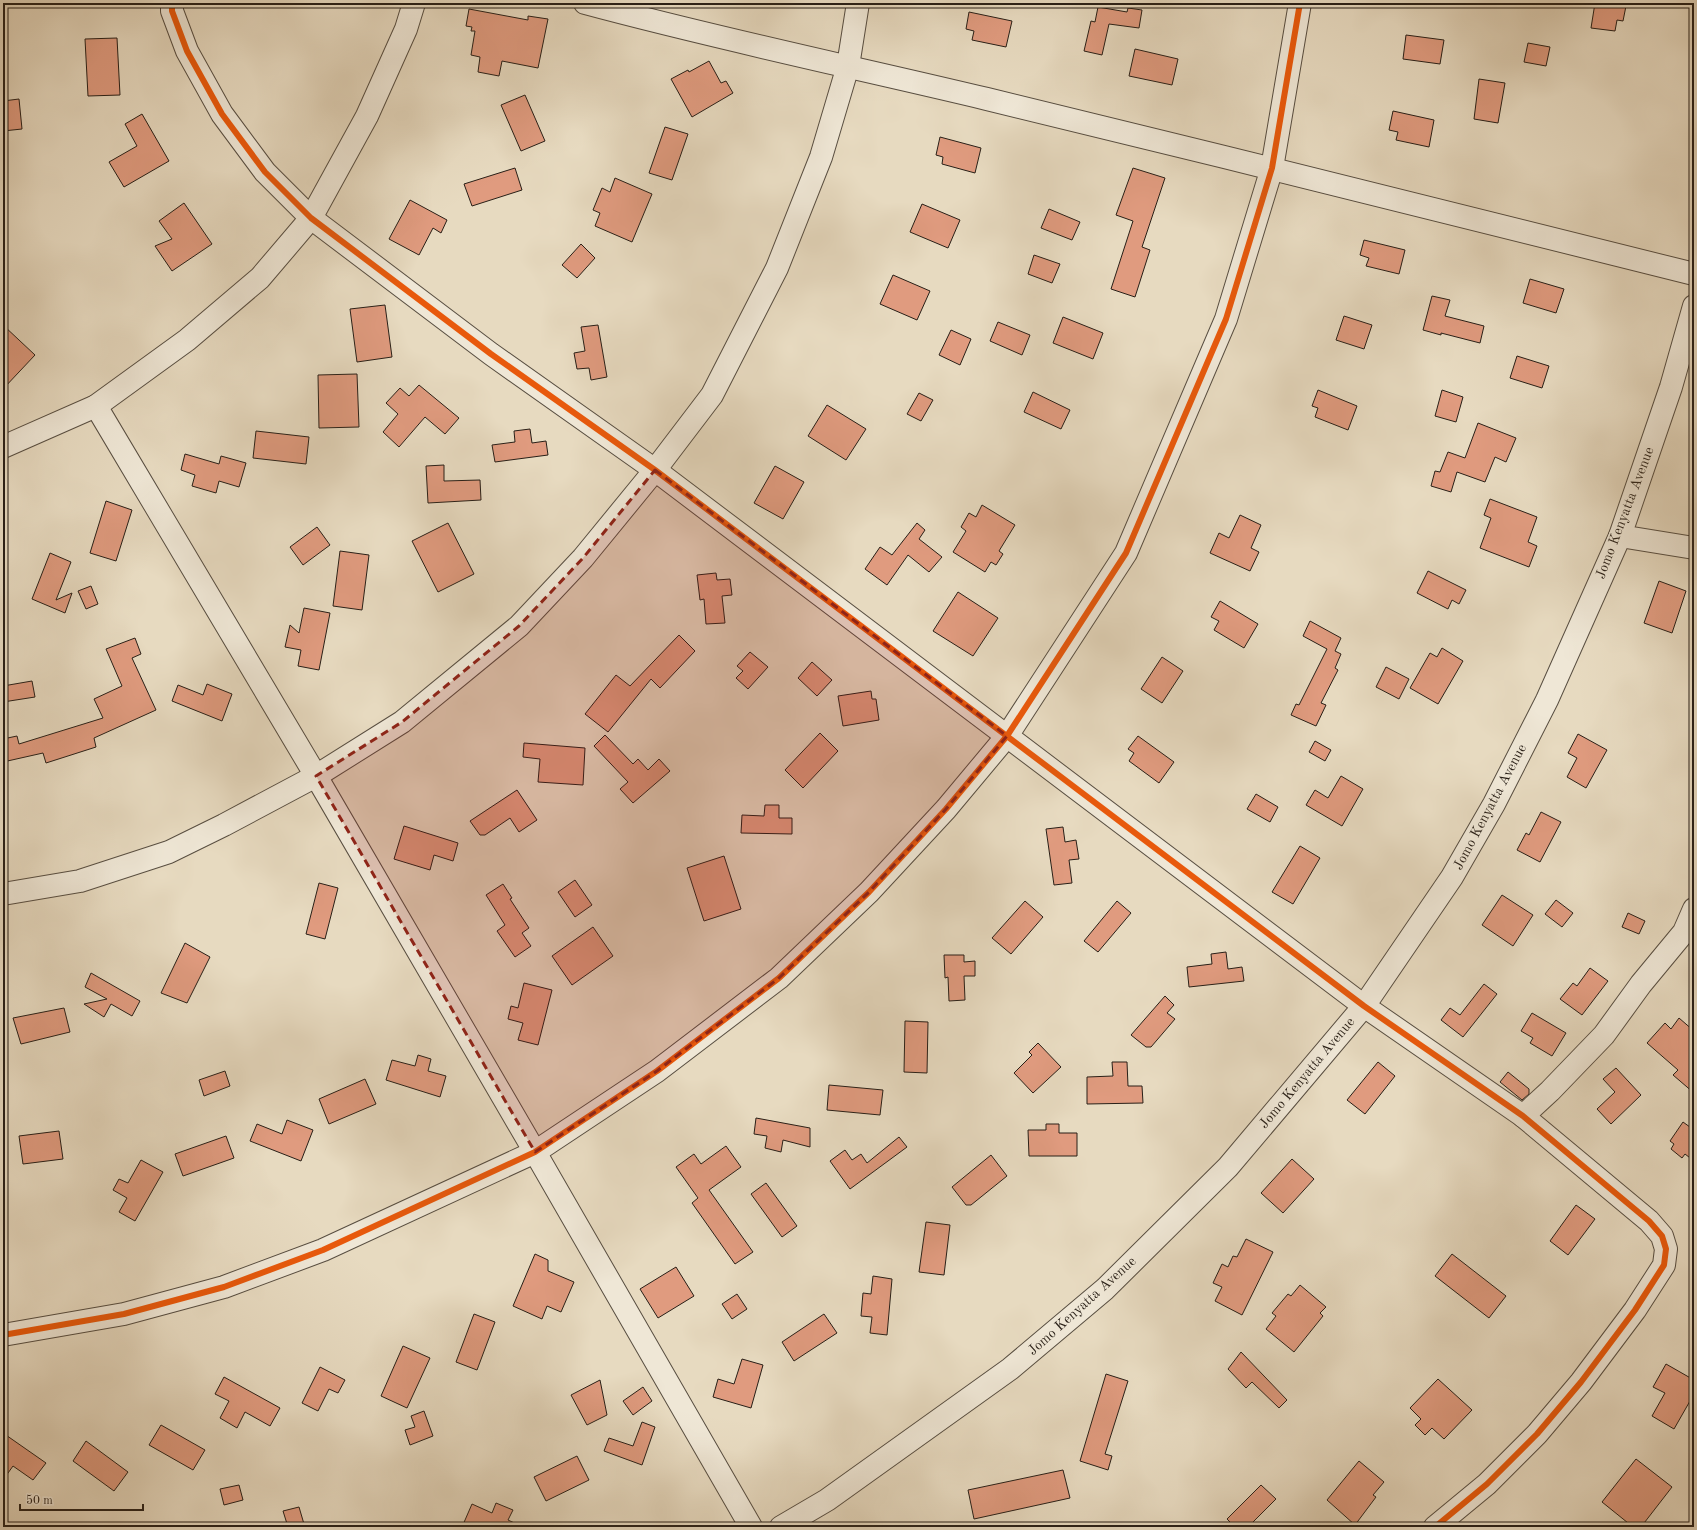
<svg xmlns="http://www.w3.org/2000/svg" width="1697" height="1530" viewBox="0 0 1697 1530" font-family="'Old Standard TT',serif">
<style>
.building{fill:#e09b7f;stroke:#281f17}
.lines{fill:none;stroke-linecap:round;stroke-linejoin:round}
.minor-casing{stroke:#584e41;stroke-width:24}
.minor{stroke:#efe7d6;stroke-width:22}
.cycleway-casing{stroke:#efe7d6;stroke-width:8}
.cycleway{stroke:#e8590c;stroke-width:6}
.marked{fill:#8f2418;fill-opacity:0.2;stroke:#8f2418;stroke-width:3;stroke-dasharray:8 5;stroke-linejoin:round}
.labels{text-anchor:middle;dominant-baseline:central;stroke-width:3;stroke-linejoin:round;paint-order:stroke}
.street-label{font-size:14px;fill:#281f17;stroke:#efe7d6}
</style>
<rect width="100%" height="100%" fill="#e7dac0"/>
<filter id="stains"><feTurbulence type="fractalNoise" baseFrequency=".005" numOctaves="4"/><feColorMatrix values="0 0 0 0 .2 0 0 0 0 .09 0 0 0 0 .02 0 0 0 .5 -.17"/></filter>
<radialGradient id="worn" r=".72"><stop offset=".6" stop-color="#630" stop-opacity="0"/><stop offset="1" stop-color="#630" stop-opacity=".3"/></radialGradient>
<g class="building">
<polygon points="1595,3 1620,3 1619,5 1626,6 1623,21 1617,20 1615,31 1591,28"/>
<polygon points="1098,7 1127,12 1128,8 1142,10 1139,28 1109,24 1102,55 1084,51 1091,21 1095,22"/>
<polygon points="469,9 528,20 528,16 548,19 538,68 502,61 499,76 478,72 480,57 471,55 475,31 471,31 472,27 466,26"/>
<polygon points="969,12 1012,21 1006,47 972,40 974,31 966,29"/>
<polygon points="1406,35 1444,40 1440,64 1403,59"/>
<polygon points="117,38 120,95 88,96 85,39"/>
<polygon points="1528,43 1550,47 1546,66 1524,62"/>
<polygon points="1135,49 1178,59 1172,85 1129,76"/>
<polygon points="709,61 721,83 726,81 733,93 692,117 671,79 688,70 689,72"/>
<polygon points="1479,79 1505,83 1498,123 1474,119"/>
<polygon points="525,95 545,141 521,151 501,105"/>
<polygon points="19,99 22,129 3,131 3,101"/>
<polygon points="1393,111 1434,120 1429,147 1396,140 1398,132 1389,130"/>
<polygon points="142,114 169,161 124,187 109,162 137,146 125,124"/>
<polygon points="665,127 688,134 672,180 649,173"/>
<polygon points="940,137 981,148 975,173 942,164 943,157 936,155"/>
<polygon points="515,168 522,190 472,206 464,184"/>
<polygon points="1133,168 1165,178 1142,247 1150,250 1135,297 1111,289 1133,221 1116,215"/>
<polygon points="615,178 652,194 632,242 595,226 600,213 593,210 602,188 610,192"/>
<polygon points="410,200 447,220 441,233 433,228 419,255 389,239"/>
<polygon points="184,203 212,244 172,271 155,246 172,239 159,221"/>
<polygon points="922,204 960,220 948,248 910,232"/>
<polygon points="1049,209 1080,222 1072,240 1041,228"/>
<polygon points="1364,240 1405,250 1399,274 1366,266 1369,258 1360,255"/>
<polygon points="581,244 595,258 577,278 562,265"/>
<polygon points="1034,255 1060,264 1052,283 1028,274"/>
<polygon points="893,275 930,291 917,320 880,304"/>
<polygon points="1530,279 1564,289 1556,313 1523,303"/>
<polygon points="1432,296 1450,300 1445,316 1484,326 1480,343 1441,333 1441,335 1423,330"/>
<polygon points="385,305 392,357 357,362 350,309"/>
<polygon points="1344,316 1372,325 1364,349 1336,340"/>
<polygon points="1063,317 1103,333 1093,359 1053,343"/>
<polygon points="998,322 1030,335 1022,355 990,341"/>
<polygon points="3,325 35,355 3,389"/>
<polygon points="598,325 607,377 591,380 589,368 577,369 574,353 585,351 581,327"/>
<polygon points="951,330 971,339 960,365 939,355"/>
<polygon points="1517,356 1549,366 1542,388 1510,378"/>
<polygon points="357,374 359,427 319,428 318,375"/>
<polygon points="419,385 459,418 445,434 425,417 399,447 383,432 398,414 386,403 400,388 409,396"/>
<polygon points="1318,390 1357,406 1348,430 1315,417 1318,408 1312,406"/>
<polygon points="1442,390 1463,397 1456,422 1435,416"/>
<polygon points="1033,392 1070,410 1061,429 1024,412"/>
<polygon points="919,393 933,400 921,421 907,414"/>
<polygon points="827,405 866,429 846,460 808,436"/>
<polygon points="1478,423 1516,438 1506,462 1495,457 1485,482 1457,472 1451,492 1431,486 1435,471 1440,472 1448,452 1465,458"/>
<polygon points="530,429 532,443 546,441 548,455 495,462 492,445 515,442 514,431"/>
<polygon points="256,431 309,437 306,464 253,458"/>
<polygon points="185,454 219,464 221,456 246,463 239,487 219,481 216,493 192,486 195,475 181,470"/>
<polygon points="444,465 444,481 480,480 481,500 428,503 426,466"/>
<polygon points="775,466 804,482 783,519 754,503"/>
<polygon points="1490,499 1537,517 1528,542 1537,546 1529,567 1480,548 1491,518 1484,515"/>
<polygon points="106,501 132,510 116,561 90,553"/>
<polygon points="982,505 1015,525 999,551 1003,554 996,565 991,562 985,572 953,552 966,531 961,527 969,513 976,517"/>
<polygon points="1240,515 1261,525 1251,548 1259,552 1250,571 1210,553 1219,533 1229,538"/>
<polygon points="448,523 474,574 438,592 412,541"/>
<polygon points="917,523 925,530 919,539 942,557 929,572 908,555 887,585 865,569 880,547 892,555"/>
<polygon points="317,527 330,545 303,565 290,547"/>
<polygon points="340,551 369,555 362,610 333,606"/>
<polygon points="50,553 71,562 56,600 72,593 65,613 32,599"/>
<polygon points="1428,571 1466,590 1459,604 1452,600 1448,609 1417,593"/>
<polygon points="716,573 717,580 730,579 732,595 722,596 725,623 706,624 704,599 700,600 697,575"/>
<polygon points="1659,581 1686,591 1672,633 1644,623"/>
<polygon points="91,586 98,604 86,609 78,591"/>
<polygon points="958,592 998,618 973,656 933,631"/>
<polygon points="1220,601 1258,624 1244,648 1214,630 1219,621 1211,617"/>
<polygon points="304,608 330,613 319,670 298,666 301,650 285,647 290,625 299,633"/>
<polygon points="1310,621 1341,638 1335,651 1341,654 1335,668 1338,670 1321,703 1326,705 1316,726 1291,715 1296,704 1299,705 1327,649 1303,636"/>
<polygon points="679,635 695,651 660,688 651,679 608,732 585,714 616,675 630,686"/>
<polygon points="135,638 141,654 132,658 156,710 94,738 96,747 46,763 43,753 3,762 3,739 17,736 19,744 103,718 94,699 122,686 106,649"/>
<polygon points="1442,648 1463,661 1438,704 1410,688 1430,653 1437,657"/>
<polygon points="750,652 768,667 748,689 736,678 743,671 737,666"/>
<polygon points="1162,657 1183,671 1162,703 1141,689"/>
<polygon points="812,662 832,680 817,696 798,678"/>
<polygon points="1386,667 1409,679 1399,699 1376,687"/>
<polygon points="32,681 35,697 3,702 3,686"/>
<polygon points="207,684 232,694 222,721 172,701 178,685 203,695"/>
<polygon points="871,691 872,699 876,699 879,720 843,726 838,696"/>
<polygon points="820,733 838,751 803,788 785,770"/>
<polygon points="1578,734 1607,750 1586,788 1567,777 1577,758 1568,753"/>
<polygon points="605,735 633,764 638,759 648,770 659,759 670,771 633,803 620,789 628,782 594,746"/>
<polygon points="1138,736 1174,762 1159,783 1129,761 1134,753 1128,749"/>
<polygon points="1315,741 1331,750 1325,761 1309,752"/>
<polygon points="524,743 585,748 583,785 538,782 540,759 523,757"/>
<polygon points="1341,776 1363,789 1342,826 1306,805 1315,790 1328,798"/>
<polygon points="517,790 537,820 519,832 510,818 485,835 480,835 470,821"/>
<polygon points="1256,794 1278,807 1270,822 1247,809"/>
<polygon points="765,805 779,805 779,818 792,818 792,834 741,833 742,815 764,816"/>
<polygon points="1541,812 1561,822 1540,862 1517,850 1526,833 1529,835"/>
<polygon points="404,826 458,843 453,861 434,855 430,870 394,859"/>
<polygon points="1063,827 1065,842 1076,840 1079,859 1069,860 1072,883 1054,885 1046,829"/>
<polygon points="1300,846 1320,858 1293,904 1272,892"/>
<polygon points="724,856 741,909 704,921 687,868"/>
<polygon points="575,880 592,905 575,917 558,892"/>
<polygon points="319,883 338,888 325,939 306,934"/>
<polygon points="503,884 512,898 510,899 529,928 522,933 531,946 515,957 497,931 505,925 486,895"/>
<polygon points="1502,895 1533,915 1513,946 1482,925"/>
<polygon points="1556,900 1573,913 1562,927 1545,914"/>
<polygon points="1025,901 1043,917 1011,954 992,938"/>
<polygon points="1117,901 1131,913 1098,952 1084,941"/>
<polygon points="1628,913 1645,921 1639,934 1622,927"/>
<polygon points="593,927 613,956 572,985 552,956"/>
<polygon points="185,943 210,957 187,1003 161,993"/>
<polygon points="1226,952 1228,969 1242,967 1244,981 1189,987 1187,967 1212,964 1211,954"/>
<polygon points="944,955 964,955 964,962 975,961 975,976 964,976 965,1000 949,1001 948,977 945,978"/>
<polygon points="1590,968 1608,981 1582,1015 1560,999 1573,983 1577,986"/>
<polygon points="91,973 140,1001 132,1016 111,1004 104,1017 84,1004 107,999 85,987"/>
<polygon points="524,983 552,990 538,1045 518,1040 523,1023 508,1019 511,1006 518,1008"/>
<polygon points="1484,984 1497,994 1463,1037 1441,1020 1450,1008 1460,1015"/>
<polygon points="1165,996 1174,1005 1167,1013 1175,1019 1151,1047 1146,1047 1131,1035"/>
<polygon points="64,1008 70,1032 21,1044 13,1018"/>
<polygon points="1532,1013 1566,1033 1552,1056 1530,1043 1533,1038 1521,1031"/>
<polygon points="1679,1018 1694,1031 1694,1093 1673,1075 1678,1070 1647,1043 1665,1023 1671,1029"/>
<polygon points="905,1021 928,1022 927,1073 904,1072"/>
<polygon points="1038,1043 1061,1067 1033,1093 1014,1073 1032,1055 1029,1052"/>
<polygon points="418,1055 431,1059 428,1071 446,1076 440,1097 386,1080 392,1060 415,1066"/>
<polygon points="1112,1062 1127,1062 1128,1086 1142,1086 1143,1103 1087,1104 1087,1077 1113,1076"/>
<polygon points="1378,1062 1395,1076 1365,1114 1347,1100"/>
<polygon points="1616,1068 1641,1095 1611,1124 1597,1109 1615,1092 1603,1079"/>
<polygon points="225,1071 230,1086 204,1096 199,1080"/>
<polygon points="1508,1072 1529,1089 1529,1094 1522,1100 1500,1082"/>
<polygon points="365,1079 376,1104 329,1124 319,1099"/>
<polygon points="829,1085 883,1090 880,1115 827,1110"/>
<polygon points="756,1118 810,1128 810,1147 783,1140 781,1152 765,1148 767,1136 754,1134"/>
<polygon points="287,1120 313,1130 301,1161 250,1141 257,1124 282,1134"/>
<polygon points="1683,1122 1694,1130 1694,1161 1685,1154 1682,1158 1671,1149 1674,1144 1670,1141"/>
<polygon points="1046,1124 1059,1124 1059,1133 1077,1133 1077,1156 1029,1156 1028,1130 1046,1130"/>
<polygon points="59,1131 63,1159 23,1164 19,1136"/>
<polygon points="226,1136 234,1158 183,1176 175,1154"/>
<polygon points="899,1137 907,1147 850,1189 830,1161 845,1150 852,1160 861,1154 867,1163"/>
<polygon points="726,1146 741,1167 709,1190 753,1252 735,1264 692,1203 698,1198 676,1167 694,1154 701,1164"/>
<polygon points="991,1155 1007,1176 971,1205 966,1205 952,1187"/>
<polygon points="1292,1159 1314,1179 1283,1213 1261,1193"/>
<polygon points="141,1160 163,1172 135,1221 119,1212 127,1198 113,1190 119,1179 128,1183"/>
<polygon points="766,1183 797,1226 782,1237 751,1194"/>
<polygon points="1576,1205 1595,1219 1568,1255 1550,1241"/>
<polygon points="926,1222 950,1225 944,1275 919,1272"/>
<polygon points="1246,1239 1273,1252 1242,1315 1215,1301 1222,1287 1213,1283 1222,1264 1228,1267 1233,1256 1237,1257"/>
<polygon points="535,1254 548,1260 548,1271 574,1282 561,1312 547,1306 542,1319 513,1306"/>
<polygon points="1452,1254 1506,1296 1489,1318 1435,1276"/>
<polygon points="676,1267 694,1296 658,1318 640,1289"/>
<polygon points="873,1276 892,1279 887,1335 870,1333 872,1317 861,1316 863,1293 871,1294"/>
<polygon points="1300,1285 1326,1307 1320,1313 1323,1316 1294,1352 1266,1329 1276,1316 1272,1313 1288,1294 1291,1296"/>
<polygon points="737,1294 747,1309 732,1319 722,1304"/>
<polygon points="474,1314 495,1322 477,1370 456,1362"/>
<polygon points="824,1314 837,1333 794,1361 782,1342"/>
<polygon points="403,1346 430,1358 407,1408 381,1396"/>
<polygon points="1241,1352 1287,1400 1279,1408 1252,1382 1246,1388 1228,1369"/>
<polygon points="742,1359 763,1365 751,1408 713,1397 718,1379 734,1384"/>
<polygon points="1666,1364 1694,1380 1694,1394 1674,1429 1652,1416 1665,1393 1653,1387"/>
<polygon points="320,1367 345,1380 338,1393 329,1389 318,1411 302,1403"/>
<polygon points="1106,1374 1128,1381 1105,1454 1112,1456 1108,1470 1080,1461"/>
<polygon points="224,1377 280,1408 270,1426 245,1412 237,1428 220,1418 229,1401 215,1394"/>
<polygon points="1438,1379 1472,1410 1444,1439 1432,1428 1425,1435 1415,1425 1421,1419 1410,1408"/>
<polygon points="600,1380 607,1415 587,1425 571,1395"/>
<polygon points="643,1387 652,1401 633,1415 623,1401"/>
<polygon points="424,1411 433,1436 410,1445 405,1430 415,1427 411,1416"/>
<polygon points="642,1422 655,1427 642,1465 604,1451 609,1438 633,1446"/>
<polygon points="161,1425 205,1450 193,1470 149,1445"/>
<polygon points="3,1433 46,1463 33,1480 13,1466 3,1480"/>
<polygon points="86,1441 128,1472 114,1491 73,1461"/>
<polygon points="577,1456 589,1480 546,1501 534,1477"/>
<polygon points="1636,1459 1672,1487 1641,1527 1633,1527 1602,1502"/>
<polygon points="1359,1461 1384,1482 1373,1495 1376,1497 1355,1525 1327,1500"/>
<polygon points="1063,1470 1070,1498 974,1519 968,1490"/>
<polygon points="239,1485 243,1500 224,1505 220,1489"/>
<polygon points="1261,1485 1276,1499 1248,1527 1235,1527 1227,1519"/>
<polygon points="496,1503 513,1510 508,1520 523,1527 462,1527 472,1504 492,1513"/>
<polygon points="299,1507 304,1524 288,1527 283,1511"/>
</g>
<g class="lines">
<g class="minor-casing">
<g id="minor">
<polyline points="172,3 172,11 187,51 222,114 265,172 311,218 491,354 655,470 1364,1006 1523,1116 1649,1221 1662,1236 1666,1249 1664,1265 1635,1310 1581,1382 1537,1434 1487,1484 1435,1527"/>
<path d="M585 3C718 39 853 67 987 99 1223 156 1458 215 1694 274"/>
<polyline points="96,406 316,776 535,1152 751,1527"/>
<polyline points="3,447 96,406 187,340 260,278 311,218 367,116 406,29 414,3"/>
<polyline points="1620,536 1694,548"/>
<polyline points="3,894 80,881 169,852 224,825 316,776 402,722 519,626 583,558 655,470 712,395 777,268 821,157 848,66 858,3"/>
<polyline points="1523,1116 1550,1091 1604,1035 1641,984 1684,932 1694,909"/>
<polyline points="3,1335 124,1314 224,1287 323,1250 535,1152 657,1071 779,978 869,892 946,809 1007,736 1126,553 1226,319 1272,168 1300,3"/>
<polyline points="781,1527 827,1500 1010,1369 1105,1289 1228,1167 1364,1006 1452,877 1494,804 1547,700 1620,536 1671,387 1694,306"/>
</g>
</g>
<use href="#minor" class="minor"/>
<g class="cycleway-casing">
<g id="cycleway">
<polyline points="172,3 172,11 187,51 222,114 265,172 311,218 491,354 655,470 1364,1006 1523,1116 1649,1221 1662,1236 1666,1249 1664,1265 1635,1310 1581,1382 1537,1434 1487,1484 1435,1527"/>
<polyline points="3,1335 124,1314 224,1287 323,1250 535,1152 657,1071 779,978 869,892 946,809 1007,736 1126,553 1226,319 1272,168 1300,3"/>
</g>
</g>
<use href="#cycleway" class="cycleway"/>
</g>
<path class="marked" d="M655 470 1007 736 946 809 869 892 779 978 657 1071 535 1152 316 776 402 722 519 626 583 558Z"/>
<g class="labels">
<g class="street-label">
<text transform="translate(1625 513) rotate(-69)">Jomo Kenyatta Avenue</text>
<text transform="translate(1490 807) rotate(-62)">Jomo Kenyatta Avenue</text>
<text transform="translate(1307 1073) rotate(-50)">Jomo Kenyatta Avenue</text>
<text transform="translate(1082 1306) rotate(-42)">Jomo Kenyatta Avenue</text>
</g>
</g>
<rect width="1697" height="1530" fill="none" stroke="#e7dac0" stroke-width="16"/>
<rect x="4" y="4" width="1689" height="1522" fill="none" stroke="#281f17" stroke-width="2"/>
<rect x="8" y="8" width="1681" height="1514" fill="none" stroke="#281f17"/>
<path d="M20 1504v6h123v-6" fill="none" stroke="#281f17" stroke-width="2"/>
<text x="26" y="1504" font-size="12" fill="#281f17" stroke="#efe7d6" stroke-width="3" paint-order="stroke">50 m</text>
<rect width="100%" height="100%" filter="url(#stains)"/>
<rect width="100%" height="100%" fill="url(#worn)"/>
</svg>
